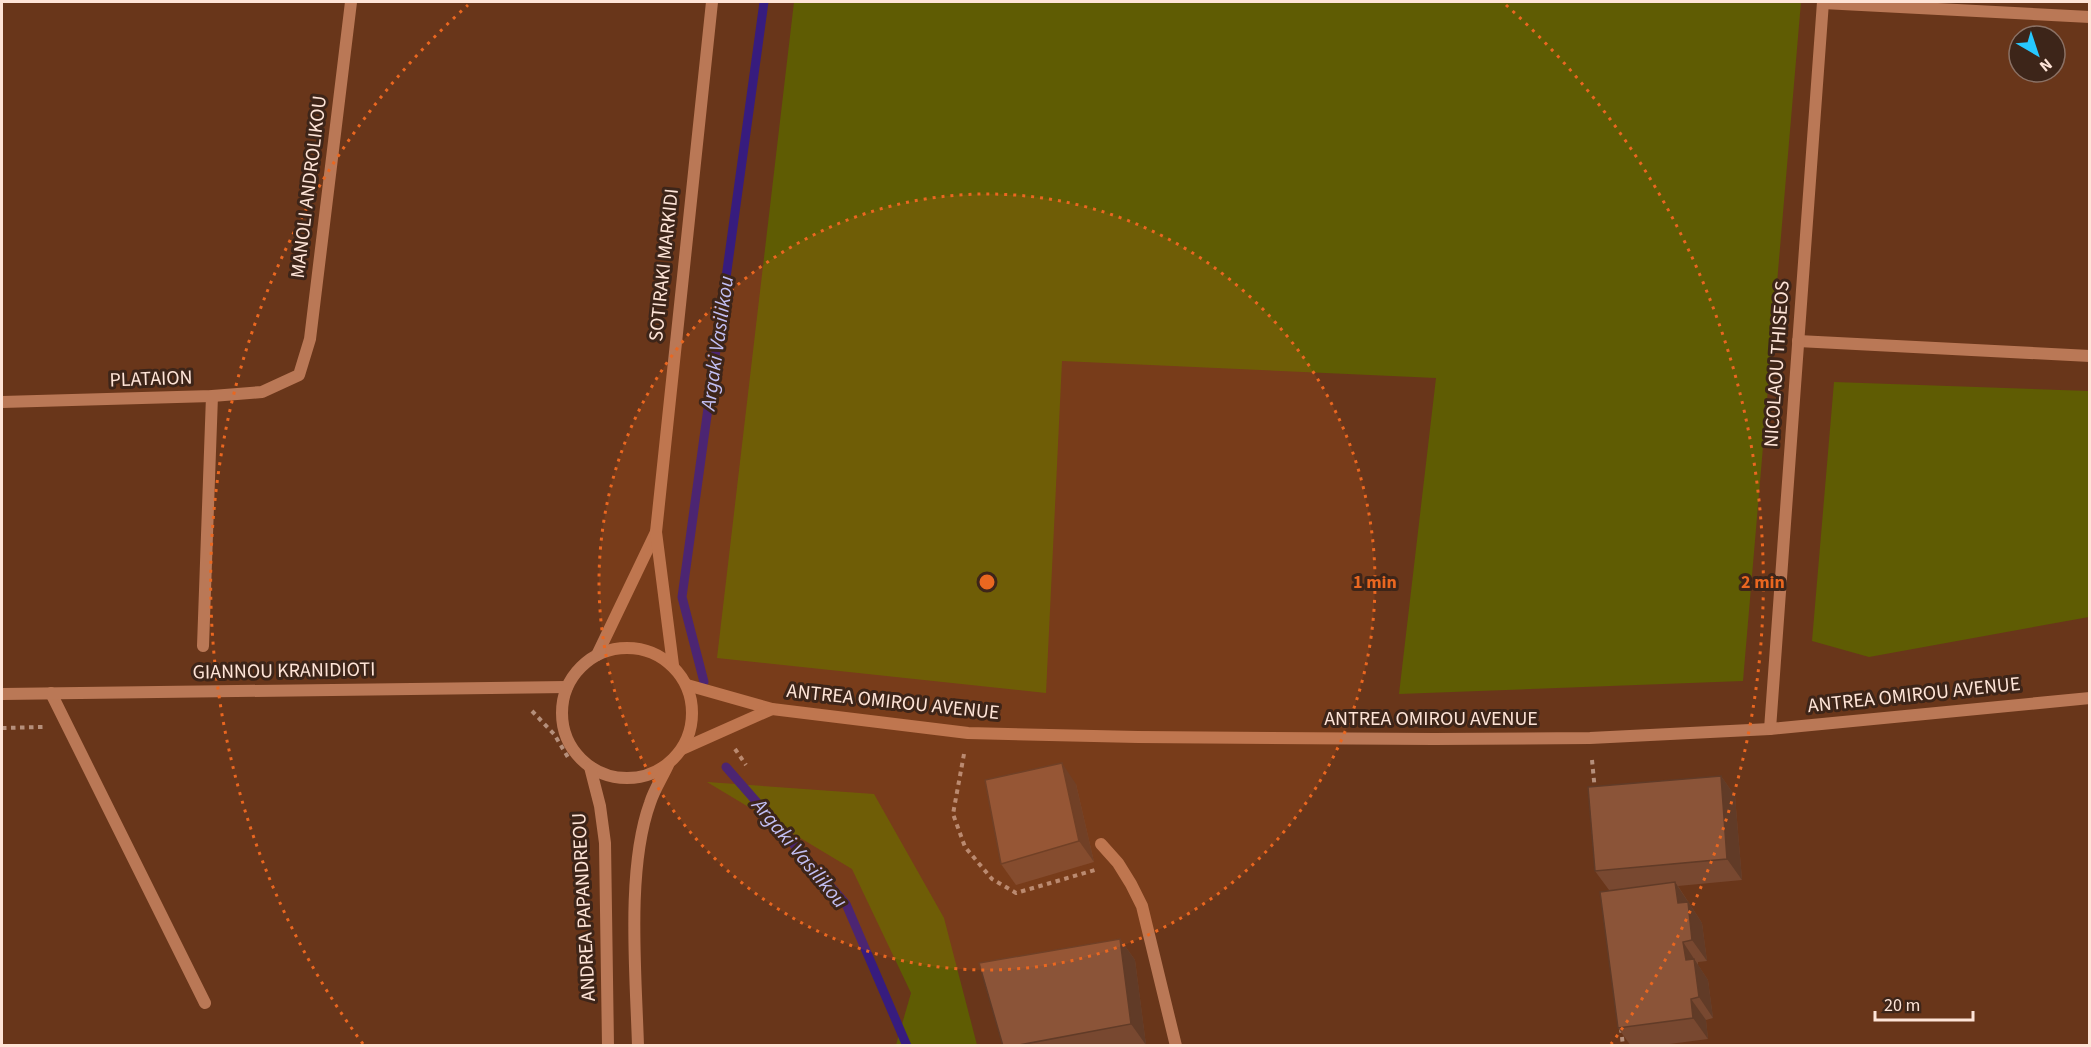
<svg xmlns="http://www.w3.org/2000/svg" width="2091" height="1047" viewBox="0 0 2091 1047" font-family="'Source Sans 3',sans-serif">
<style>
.green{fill:#5f5c03}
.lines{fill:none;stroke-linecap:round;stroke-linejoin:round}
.stream{stroke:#371c7e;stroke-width:9}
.path{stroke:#b58f7b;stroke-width:4;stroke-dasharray:4.5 4.5;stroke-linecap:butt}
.service{stroke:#ba7856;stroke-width:12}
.minor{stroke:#ba7856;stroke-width:12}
.tertiary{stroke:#ba7856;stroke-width:12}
.wall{fill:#784830}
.shaded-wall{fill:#613b27}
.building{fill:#8b5438;stroke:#613b27;stroke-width:1.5}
.ring{fill:none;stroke:#ea6720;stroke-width:3;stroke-dasharray:3 6}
.labels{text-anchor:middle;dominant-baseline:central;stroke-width:6;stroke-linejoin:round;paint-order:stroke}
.street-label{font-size:20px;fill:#fee4d7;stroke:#3d2519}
.water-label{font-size:21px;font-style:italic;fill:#c2bff3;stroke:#3d2519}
.centre{fill:#ea6720;stroke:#3d2519;stroke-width:3}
.ring-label{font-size:18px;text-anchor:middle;font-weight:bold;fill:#ea6720;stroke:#3d2519;stroke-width:6;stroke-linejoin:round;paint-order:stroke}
</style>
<rect width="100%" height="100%" fill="#69361a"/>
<g class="green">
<polygon points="794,2 1801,2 1743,681 1399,694 1436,378 1062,361 1046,693 717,658"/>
<polygon points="1834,382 2089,391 2089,617 1869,657 1812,641"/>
<polygon points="707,782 874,794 944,918 977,1045 896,1045 911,993 852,869"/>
</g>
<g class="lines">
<g class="stream">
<polyline points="704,682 682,597 764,2"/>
<polyline points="726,767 846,904 907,1046"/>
</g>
<g class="path">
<polyline points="532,711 554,734 569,759"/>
<polyline points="2,728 43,727"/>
<polyline points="735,749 746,765"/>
<polyline points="964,754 953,814 965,847 992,879 1016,893 1095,870"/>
<polyline points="1592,760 1595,791"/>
<polyline points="1621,1028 1623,1046"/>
</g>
<g class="service">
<polyline points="203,646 212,396"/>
<polyline points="51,693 205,1003"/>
</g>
<g class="minor">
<polyline points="1823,3 2090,17"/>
<polyline points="1798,341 2090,356"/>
<polyline points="2,402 212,396 262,392 299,375 310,339 351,2"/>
<polyline points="687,685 772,709 968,733 1138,737 1434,739 1590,738 1770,729 2090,698"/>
<polyline points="2,694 567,687"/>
<polyline points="1770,729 1823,2"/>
<polyline points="682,749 772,709"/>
<polyline points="1101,844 1118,863 1131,884 1142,906 1176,1046"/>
</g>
<g class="tertiary">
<circle cx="627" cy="713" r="65"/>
<polyline points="597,655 656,532"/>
<polyline points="673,665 656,532 712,2"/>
<polyline points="590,767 600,806 605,843 608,1046"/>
<path d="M638 1046C636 975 626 869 650 803 654 790 662 778 668 765"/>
</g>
</g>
<g class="wall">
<polygon points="1721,776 1735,796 1742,880 1678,886 1702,923 1707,961 1698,962 1698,965 1708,980 1713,1018 1706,1020 1708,1039 1654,1046 1631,1046 1618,1028 1609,890 1595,871"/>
<polygon points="1076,784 1094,862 1016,885 1001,864"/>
<polygon points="1120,939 1135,960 1146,1045 1003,1046"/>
</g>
<g class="shaded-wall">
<polygon points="1062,763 1076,784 1094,862 1079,841"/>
<polygon points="1721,776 1735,796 1742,880 1727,859"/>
<polygon points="1675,882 1702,923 1707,961 1692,940 1678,903"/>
<polygon points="1120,939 1135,960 1146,1045 1131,1024"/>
<polygon points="1683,942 1708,980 1713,1018 1699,997 1686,960"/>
<polygon points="1691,999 1706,1020 1708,1039 1693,1018"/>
</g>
<g class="building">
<polygon points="1062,763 1079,841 1001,864 985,780"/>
<polygon points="1721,776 1727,859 1595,871 1588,787"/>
<polygon points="1675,882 1678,903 1688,902 1692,940 1683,942 1686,960 1694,959 1699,997 1691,999 1693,1018 1618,1028 1600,892"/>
<polygon points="1120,939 1131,1024 1014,1046 1003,1046 979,963"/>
</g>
<circle cx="987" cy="582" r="388" fill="#ea6720" fill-opacity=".12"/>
<g class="ring">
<circle cx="987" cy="582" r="388"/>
<path d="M363 1044A776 776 0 0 1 468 5M1506 5A776 776 0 0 1 1611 1044"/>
</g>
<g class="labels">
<g class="street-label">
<text transform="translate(309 187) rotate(-83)">MANOLI ANDROLIKOU</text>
<text transform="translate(664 265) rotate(-84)">SOTIRAKI MARKIDI</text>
<text transform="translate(1777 364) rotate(-86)">NICOLAOU THISEOS</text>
<text transform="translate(151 379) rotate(-2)">PLATAION</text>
<text transform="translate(284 671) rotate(-1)">GIANNOU KRANIDIOTI</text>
<text transform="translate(1914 695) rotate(-6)">ANTREA OMIROU AVENUE</text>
<text transform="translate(893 702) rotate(6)">ANTREA OMIROU AVENUE</text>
<text x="1431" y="719">ANTREA OMIROU AVENUE</text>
<text transform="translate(584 907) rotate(-93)">ANDREA PAPANDREOU</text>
</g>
<g class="water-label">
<text transform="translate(717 343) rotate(-82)">Argaki Vasilikou</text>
<text transform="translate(800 853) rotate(50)">Argaki Vasilikou</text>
</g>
</g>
<circle cx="987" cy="582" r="9" class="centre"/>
<g class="ring-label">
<text x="1375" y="588">1 min</text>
<text x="1763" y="588">2 min</text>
</g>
<rect width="2091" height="1047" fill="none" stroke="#fee4d7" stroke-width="6"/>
<g transform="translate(2037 54) rotate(141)"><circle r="28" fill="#3d2519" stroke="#8a7165" stroke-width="1.5"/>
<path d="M0-4.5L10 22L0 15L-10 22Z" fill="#27c8ff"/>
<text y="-9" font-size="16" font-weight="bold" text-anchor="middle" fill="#fee4d7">N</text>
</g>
<path d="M1875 1011v9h98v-9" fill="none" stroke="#fee4d7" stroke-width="3"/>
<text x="1884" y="1011" font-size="18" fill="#fee4d7" stroke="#3d2519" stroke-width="4.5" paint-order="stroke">20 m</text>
</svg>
